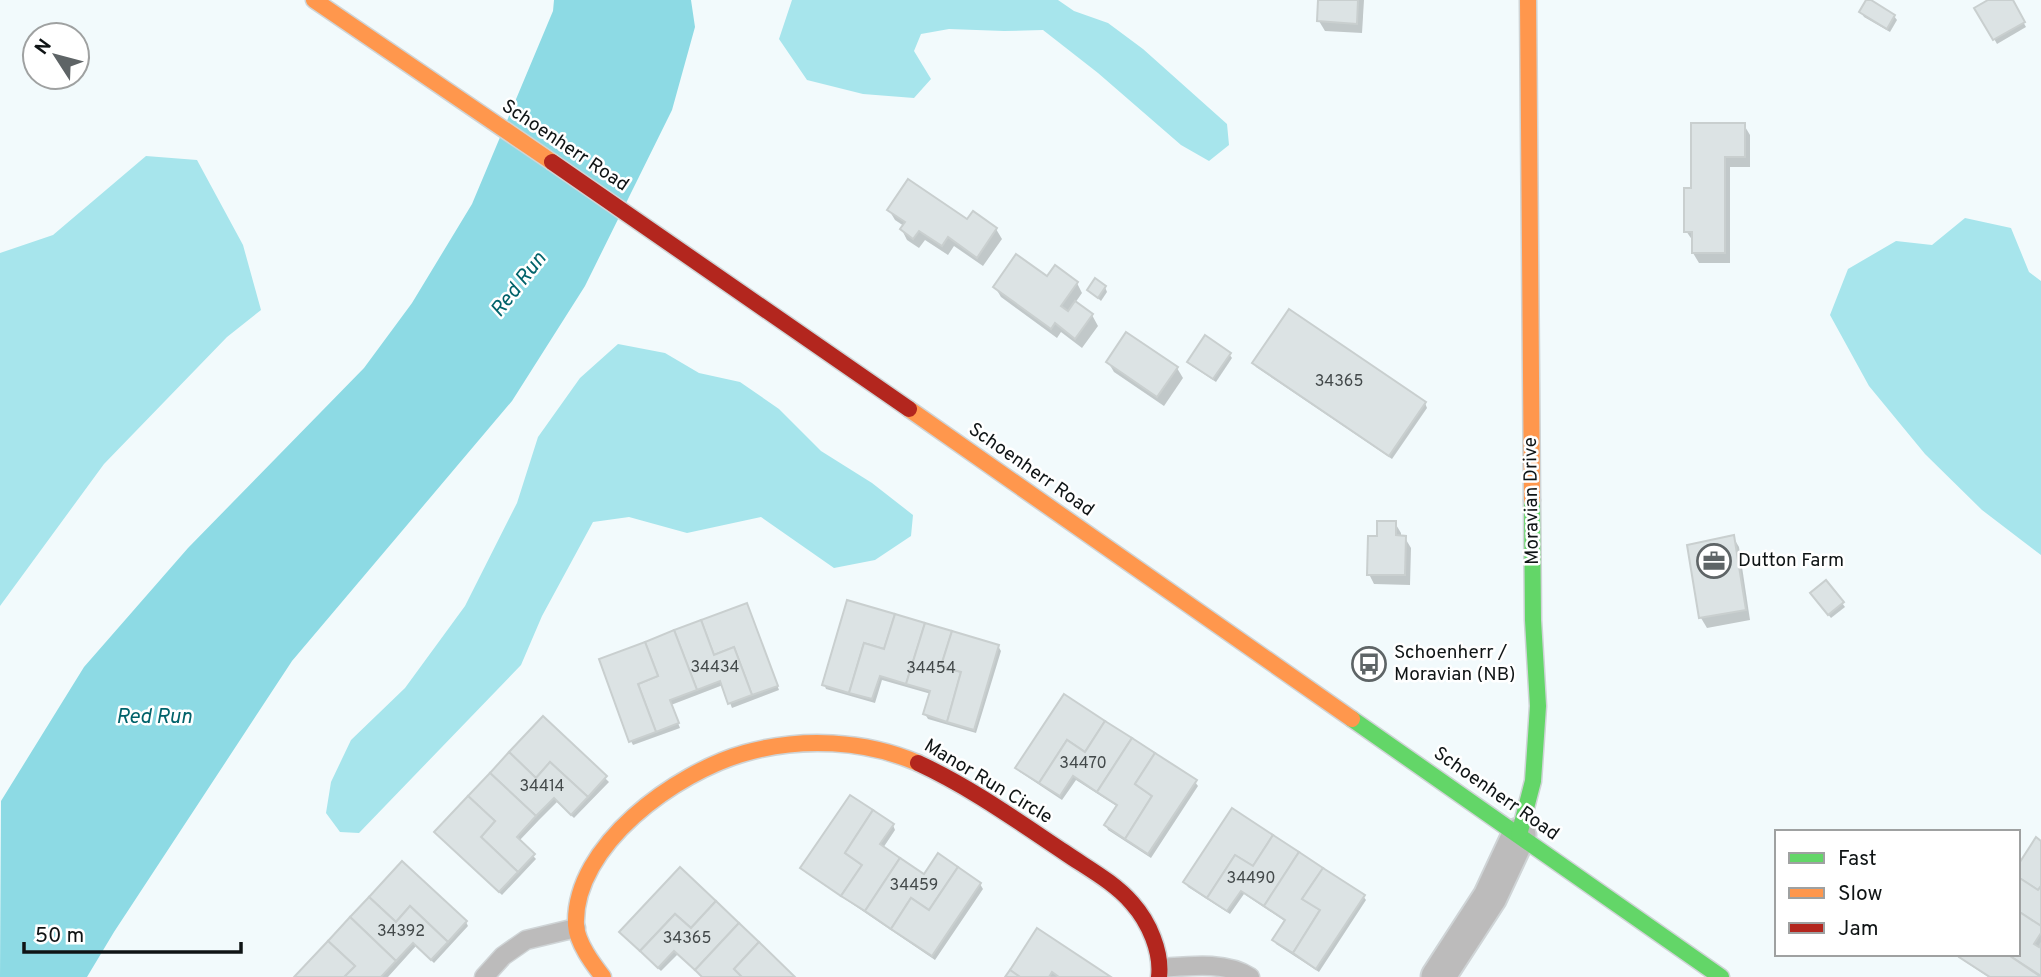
<svg xmlns="http://www.w3.org/2000/svg" width="2041" height="977" viewBox="0 0 2041 977" font-family="Overpass,sans-serif">
<style>
.forest{fill:#a7e5ec}
.water{fill:#8ddae4}
.shadow{fill:#0003}
.building{fill:#dce3e4;stroke:#c9cfcf;stroke-width:2}
.lines{fill:none;stroke-linecap:round;stroke-linejoin:round}
.lane-casing{stroke:#cfd4d6;stroke-width:21}
.street-casing{stroke:#cfd4d6;stroke-width:37}
.fast-casing{stroke:#cfd4d6;stroke-width:19}
.slow-casing{stroke:#cfd4d6;stroke-width:19}
.jam-casing{stroke:#cfd4d6;stroke-width:19}
.lane{stroke:#bcbbbb;stroke-width:18}
.street{stroke:#bcbbbb;stroke-width:33}
.fast{stroke:#63d668;stroke-width:16}
.slow{stroke:#ff974d;stroke-width:16}
.jam{stroke:#b3261e;stroke-width:16}
.labels{text-anchor:middle;dominant-baseline:central;stroke-width:5;stroke-linejoin:round;paint-order:stroke}
.number-label{font-size:16px;fill:#43494a}
.street-label{font-size:19px;fill:#0f1415;stroke:#fff}
.poi-label{font-size:19px;fill:#0f1415;stroke:#fff;text-anchor:start}
.water-label{font-size:21px;font-style:italic;fill:#00626a;stroke:#fff}
</style>
<rect width="100%" height="100%" fill="#f2fafc"/>
<g class="forest">
<polygon points="792,0 1058,0 1074,11 1108,23 1143,49 1227,124 1229,145 1209,161 1181,145 1098,73 1043,30 1004,31 949,29 921,34 914,51 931,79 914,98 863,94 807,80 779,39"/>
<polygon points="146,156 197,160 243,245 261,310 227,337 104,464 0,606 0,253 53,235"/>
<polygon points="1965,218 2011,228 2029,272 2041,281 2041,555 1982,510 1925,454 1869,386 1830,315 1848,269 1896,241 1932,245"/>
<polygon points="618,344 665,353 699,373 740,382 779,409 821,451 872,483 913,515 911,536 875,560 834,568 761,517 687,533 629,517 593,522 542,616 521,665 359,833 340,832 326,813 331,782 351,740 405,688 465,606 517,503 538,437 580,378"/>
</g>
<polygon class="water" points="554,0 691,0 695,27 672,110 585,286 512,401 292,661 114,932 87,977 0,977 1,801 84,667 188,548 364,368 412,303 472,204 553,11"/>
<g class="shadow">
<polygon points="1320,0 1364,0 1362,33 1325,31 1319,21"/>
<polygon points="1992,0 2011,0 2026,27 1997,44 1977,9"/>
<polygon points="1861,12 1894,16 1897,20 1890,32 1864,17"/>
<polygon points="1744,125 1750,135 1750,167 1730,167 1730,263 1699,263 1693,253 1693,241 1686,231 1693,190"/>
<polygon points="889,210 968,221 996,229 1002,239 983,266 954,246 948,255 925,240 919,248 907,240 902,230 904,226 895,220"/>
<polygon points="1077,283 1082,293 1075,303 1092,315 1098,326 1082,348 1061,332 1057,338 1001,297 995,287"/>
<polygon points="1105,287 1107,292 1101,301 1089,290"/>
<polygon points="1229,354 1232,358 1216,382 1192,366 1189,362"/>
<polygon points="1108,362 1177,368 1183,378 1164,406 1114,372"/>
<polygon points="1254,363 1425,403 1427,408 1392,459 1256,367"/>
<polygon points="1395,523 1401,533 1401,537 1405,538 1411,548 1410,585 1374,584 1369,574"/>
<polygon points="1733,537 1739,547 1750,620 1707,628 1701,618"/>
<polygon points="1815,598 1842,603 1845,607 1831,618"/>
<polygon points="749,609 779,690 732,708 723,685 671,705 680,728 633,745 631,741"/>
<polygon points="998,646 1001,651 976,733 928,719 925,714 931,694 882,680 875,703 826,689 824,684"/>
<polygon points="543,718 609,782 574,818 557,802 539,820 519,841 536,859 502,895 436,832"/>
<polygon points="1017,768 1195,782 1198,786 1151,858 1108,830 1106,825 1118,807 1076,780 1062,800 1020,772"/>
<polygon points="893,825 895,830 883,848 924,876 980,884 983,889 935,960 805,872 802,868"/>
<polygon points="2041,843 2041,977 1988,977 1964,961 1961,957 1963,954 2018,954"/>
<polygon points="1185,882 1363,896 1366,900 1319,972 1276,944 1274,940 1286,922 1244,894 1230,914 1188,887"/>
<polygon points="466,922 468,926 434,963 416,946 388,977 296,977"/>
<polygon points="1037,931 1108,977 1007,977"/>
<polygon points="624,936 793,977 702,977 678,954 661,971"/>
</g>
<g class="building">
<polygon points="1318,0 1358,0 1357,24 1317,21"/>
<polygon points="1866,0 1871,0 1895,15 1887,29 1859,12"/>
<polygon points="1988,0 2013,0 2025,22 1993,40 1974,8"/>
<polygon points="1691,123 1745,123 1745,157 1725,157 1725,253 1692,253 1692,232 1684,232 1684,188 1691,188"/>
<polygon points="908,179 967,219 973,211 997,228 977,258 948,237 942,246 919,231 913,239 900,229 905,222 887,210"/>
<polygon points="1016,254 1047,276 1055,265 1078,282 1061,306 1068,311 1075,301 1093,314 1075,339 1055,323 1051,329 993,287"/>
<polygon points="1095,278 1106,286 1098,298 1087,290"/>
<polygon points="1289,309 1426,402 1389,456 1252,363"/>
<polygon points="1126,332 1178,367 1157,397 1106,362"/>
<polygon points="1205,335 1231,353 1213,379 1187,362"/>
<polygon points="1377,521 1396,521 1396,535 1406,536 1405,575 1367,575 1368,536 1377,536"/>
<polygon points="1734,535 1746,610 1699,618 1687,545"/>
<polygon points="1826,580 1844,602 1828,615 1810,593"/>
<polygon points="847,600 895,614 884,649 864,643 849,693 822,685"/>
<polygon points="747,603 778,686 752,695 734,647 714,655 701,620"/>
<polygon points="895,614 925,623 906,684 880,676 872,699 849,693 864,643 884,649"/>
<polygon points="701,620 714,655 734,647 752,695 728,704 720,681 697,690 674,630"/>
<polygon points="925,623 952,631 941,666 961,672 947,722 923,714 930,691 906,684"/>
<polygon points="674,630 697,690 670,700 679,723 656,732 638,684 658,676 645,642"/>
<polygon points="952,631 999,645 974,730 947,722 961,672 941,666"/>
<polygon points="645,642 658,676 638,684 656,732 629,742 599,659"/>
<polygon points="1064,694 1105,721 1085,752 1067,740 1039,783 1015,768"/>
<polygon points="543,716 607,776 588,797 550,762 536,778 509,752"/>
<polygon points="1105,721 1132,738 1097,792 1073,776 1060,796 1039,783 1067,740 1085,752"/>
<polygon points="1132,738 1155,753 1135,784 1152,796 1125,839 1104,825 1117,805 1097,792"/>
<polygon points="509,752 536,778 550,762 588,797 571,815 554,798 536,816 490,773"/>
<polygon points="1155,753 1197,780 1148,854 1125,839 1152,796 1135,784"/>
<polygon points="490,773 536,816 517,837 535,854 518,872 481,837 495,821 468,796"/>
<polygon points="850,795 873,810 845,853 862,865 841,896 800,868"/>
<polygon points="468,796 495,821 481,837 518,872 499,892 434,832"/>
<polygon points="1232,808 1273,835 1253,866 1235,855 1207,898 1183,882"/>
<polygon points="873,810 894,824 880,844 900,858 865,911 841,896 862,865 845,853"/>
<polygon points="1273,835 1299,852 1264,906 1241,891 1227,911 1207,898 1235,855 1253,866"/>
<polygon points="2036,837 2041,841 2041,886 2038,890 2018,877 2018,865"/>
<polygon points="1299,852 1323,868 1302,899 1320,910 1293,953 1272,940 1285,920 1264,906"/>
<polygon points="938,853 958,867 929,910 911,898 891,929 865,911 900,858 924,874"/>
<polygon points="402,861 467,921 448,942 410,906 396,922 369,897"/>
<polygon points="680,867 716,901 691,928 675,914 640,951 619,932"/>
<polygon points="958,867 981,883 932,956 891,929 911,898 929,910"/>
<polygon points="1323,868 1365,895 1316,969 1293,953 1320,910 1302,899"/>
<polygon points="2018,877 2038,890 2041,886 2041,926 2018,911"/>
<polygon points="369,897 396,922 410,906 448,942 431,960 413,943 396,961 350,917"/>
<polygon points="716,901 739,923 695,970 674,951 658,968 640,951 675,914 691,928"/>
<polygon points="2018,911 2041,926 2041,933 2034,944 2039,947 2041,943 2041,976 2007,954 2018,954"/>
<polygon points="350,917 396,961 381,977 344,977 355,966 328,941"/>
<polygon points="739,923 759,942 734,969 742,977 702,977 695,970"/>
<polygon points="1037,928 1111,977 1059,977 1052,972 1049,977 1020,977 1010,970"/>
<polygon points="328,941 355,966 344,977 294,977"/>
<polygon points="759,942 795,977 742,977 734,969"/>
<polygon points="1960,954 2007,954 2041,977 1990,977 1959,957"/>
<polygon points="1010,970 1020,977 1005,977"/>
</g>
<g class="lines">
<g class="lane-casing">
<g id="lane">
<path d="M1161 968C1189 966 1225 961 1250 977"/>
<polyline points="484,977 503,956 526,940 576,928"/>
</g>
</g>
<g class="street-casing">
<polyline id="street" points="1438,977 1490,897 1519,835"/>
</g>
<g class="fast-casing">
<g id="fast">
<polyline points="1352,719 1721,977"/>
<polyline points="1519,835 1533,781 1538,706 1533,620 1532,500"/>
</g>
</g>
<g class="slow-casing">
<g id="slow">
<polyline points="314,0 552,162"/>
<polyline points="1528,0 1532,500"/>
<polyline points="909,409 1352,719"/>
<path d="M603 977C593 964 577 943 576 925 573 845 677 772 745 753 801 737 865 740 918 763"/>
</g>
</g>
<g class="jam-casing">
<g id="jam">
<polyline points="552,162 909,409"/>
<path d="M918 763C970 787 1016 820 1064 852 1087 868 1114 882 1132 903 1149 922 1162 952 1159 977"/>
</g>
</g>
<use href="#lane" class="lane"/>
<use href="#street" class="street"/>
<use href="#fast" class="fast"/>
<use href="#slow" class="slow"/>
<use href="#jam" class="jam"/>
</g>
<defs>
<g id="office-ring" transform="scale(1.75)"><circle r="9.5" fill="#fff" stroke="#5e6466" stroke-width="1.5"/><path d="M-6-3h4V-5.5h4V-3h4V5H-6ZM-1-4.5V-3h2v-1.5ZM-6 0V1H6V0Z" fill="#5e6466"/></g>
<g id="bus-ring" transform="scale(1.75)"><circle r="9.5" fill="#fff" stroke="#5e6466" stroke-width="1.5"/><path d="M-5-6H5V4H4V6H2V4H-2V6H-4V4H-5ZM-3.5-4V0h7V-4ZM-3.5 1.2v1.5H-2V1.2ZM2 1.2v1.5H3.5V1.2Z" fill="#5e6466"/></g>
</defs>
<g fill-rule="evenodd">
<use href="#office-ring" x="1714" y="561"/>
<use href="#bus-ring" x="1369" y="664"/>
</g>
<g class="labels">
<g class="number-label">
<text x="1339" y="382">34365</text>
<text x="715" y="668">34434</text>
<text x="931" y="669">34454</text>
<text x="1083" y="764">34470</text>
<text x="542" y="787">34414</text>
<text x="1251" y="879">34490</text>
<text x="914" y="886">34459</text>
<text x="401" y="932">34392</text>
<text x="687" y="939">34365</text>
</g>
<g class="street-label">
<text transform="translate(565 146) rotate(34)">Schoenherr Road</text>
<text transform="translate(1031 470) rotate(35)">Schoenherr Road</text>
<text transform="translate(1532 501) rotate(-91)">Moravian Drive</text>
<text transform="translate(988 782) rotate(31)">Manor Run Circle</text>
<text transform="translate(1496 794) rotate(35)">Schoenherr Road</text>
</g>
<g class="poi-label">
<text x="1738" y="561">Dutton Farm</text>
<text x="1394" y="653">Schoenherr /<tspan x="1394" dy="22">Moravian (NB)</tspan></text>
</g>
<g class="water-label">
<text transform="translate(519 285) rotate(-52)">Red Run</text>
<text x="154" y="717">Red Run</text>
</g>
</g>
<rect x="1775" y="830" width="245" height="126" fill="#ffffff" stroke="#9fa1a1" stroke-width="2"/>
<rect x="1789" y="853" width="35" height="10" fill="#63d668" stroke="#9fa1a1" stroke-width="2"/>
<text x="1838" y="865" font-size="21" fill="#0f1415">Fast</text>
<rect x="1789" y="888" width="35" height="10" fill="#ff974d" stroke="#9fa1a1" stroke-width="2"/>
<text x="1838" y="900" font-size="21" fill="#0f1415">Slow</text>
<rect x="1789" y="923" width="35" height="10" fill="#b3261e" stroke="#9fa1a1" stroke-width="2"/>
<text x="1838" y="935" font-size="21" fill="#0f1415">Jam</text>
<g transform="translate(56 56) rotate(306)"><circle r="33" fill="#ffffff" stroke="#9fa1a1" stroke-width="2"/>
<path d="M0-5L12 26L0 18L-12 26Z" fill="#5e6466"/>
<text y="-10" font-size="19" font-weight="bold" text-anchor="middle" fill="#0f1415">N</text>
</g>
<path d="M24 942v10h217v-10" fill="none" stroke="#0f1415" stroke-width="3.5"/>
<text x="35" y="942" font-size="21" fill="#0f1415" stroke="#ffffff" stroke-width="5" paint-order="stroke">50 m</text>
</svg>
